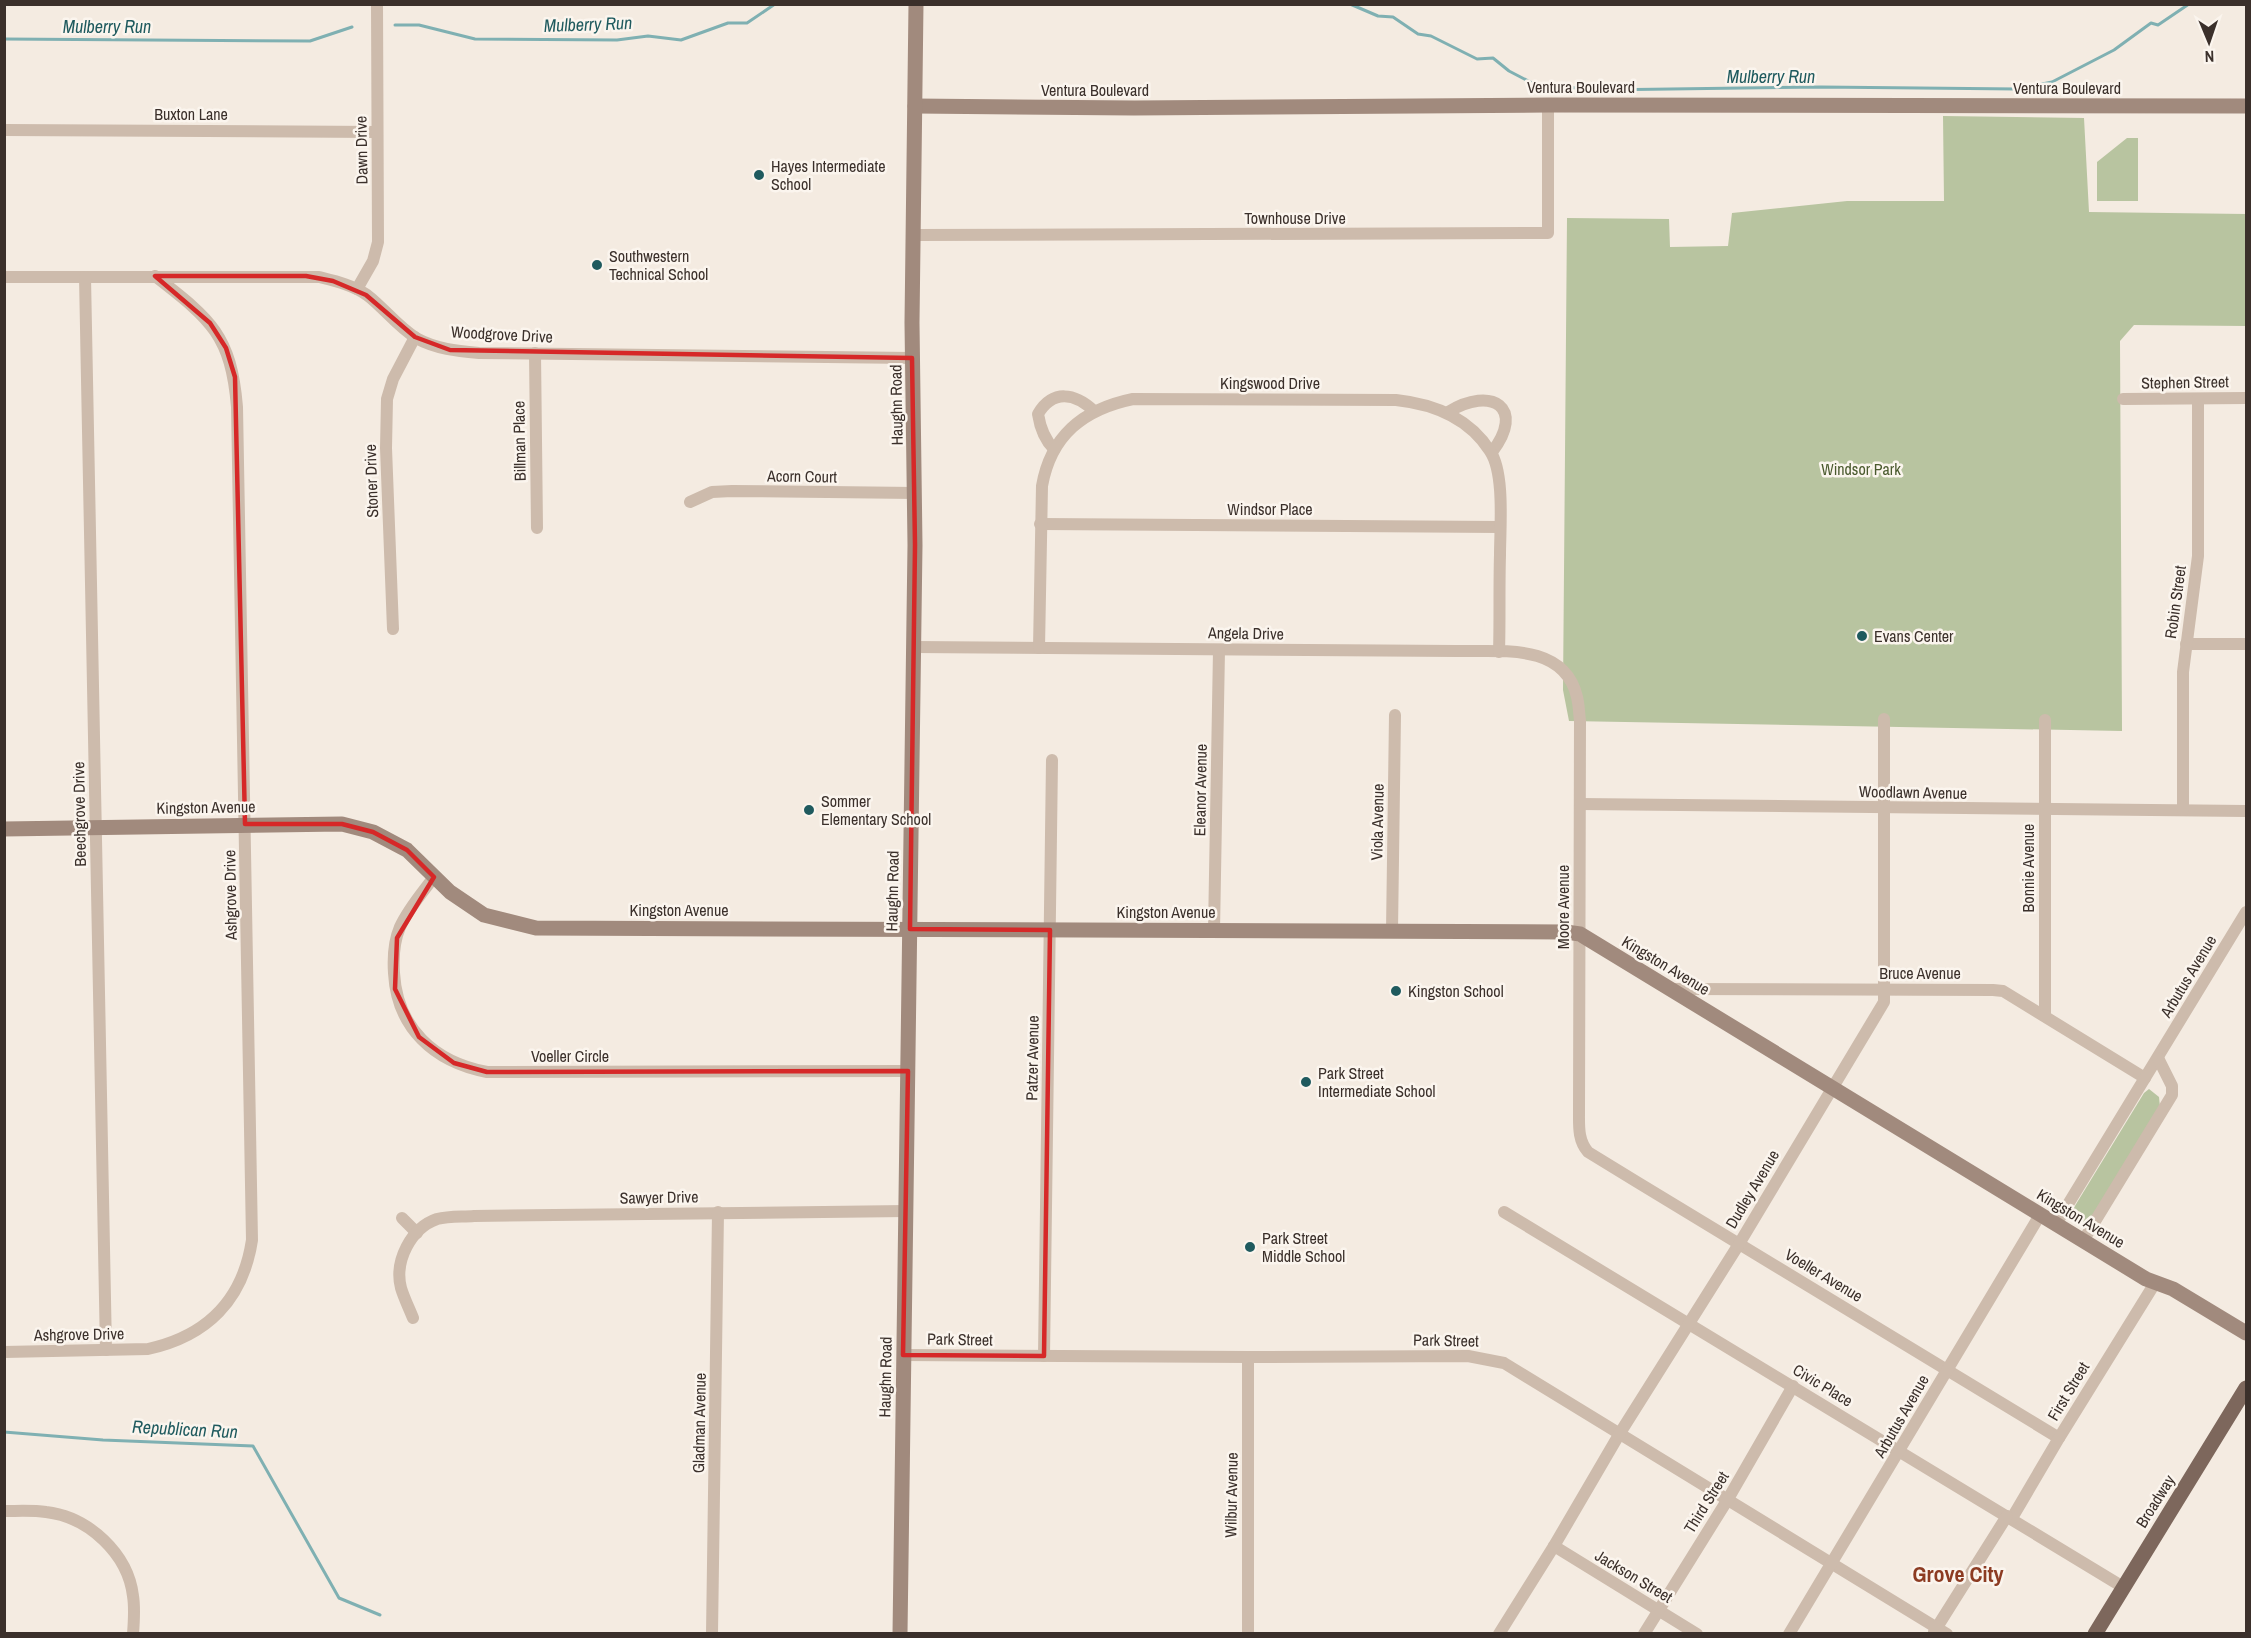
<svg xmlns="http://www.w3.org/2000/svg" width="2251" height="1638" viewBox="0 0 2251 1638" font-family="'Archivo Narrow',sans-serif">
<style>
.green{fill:#b8c4a0}
.lines{fill:none;stroke-linecap:round;stroke-linejoin:round}
.stream{stroke:#7fb0b2;stroke-width:3}
.street{stroke:#cdbbac;stroke-width:12}
.secondary{stroke:#a18a7d;stroke-width:15}
.primary{stroke:#7d675c;stroke-width:15}
.marked{fill:none;stroke:#d62828;stroke-width:4.5;stroke-linejoin:round}
.poi-dot{fill:#1f5a5e;stroke:#fbf5ee;stroke-width:2}
.labels{text-anchor:middle;dominant-baseline:central;stroke-width:5;stroke-linejoin:round;paint-order:stroke}
.street-label{font-size:16px;fill:#3b302b;stroke:#fbf5ee}
.poi-label{font-size:16px;fill:#3b302b;stroke:#fbf5ee;text-anchor:start}
.park-label{font-size:16px;fill:#4a5a2e;stroke:#fbf5ee}
.water-label{font-size:18px;font-style:italic;fill:#1f5a5e;stroke:#fbf5ee}
.district-label{font-size:22px;font-weight:bold;fill:#8c3b22;stroke:#fbf5ee}
</style>
<rect width="100%" height="100%" fill="#f4ebe1"/>
<g class="green">
<polygon points="1943,116 2084,118 2089,212 2246,214 2246,326 2134,325 2120,341 2122,731 1569,721 1563,690 1567,218 1669,219 1670,247 1728,246 1732,213 1847,201 1944,201"/>
<polygon points="2127,138 2138,138 2138,201 2097,201 2097,162"/>
<polygon points="2149,1089 2159,1097 2160,1107 2087,1224 2070,1214 2144,1093"/>
</g>
<g class="lines">
<g class="stream">
<polyline points="1350,4 1378,16 1393,17 1418,34 1431,36 1477,59 1493,58 1509,71 1534,84 1598,90 1821,87 2017,89 2052,82 2114,50 2151,23 2158,25 2189,4"/>
<polyline points="395,25 419,25 475,39 617,40 648,36 681,40 728,23 747,23 775,4"/>
<polyline points="4,39 310,41 352,27"/>
<polyline points="4,1432 103,1440 253,1446 339,1598 380,1615"/>
</g>
<g class="street">
<polyline points="4,130 377,132"/>
<polyline points="914,235 1548,233 1548,105"/>
<path d="M4 277H319C335 281 353 285 367 295 384 308 397 326 416 338 436 349 457 351 479 353L912 358"/>
<polyline points="85,277 106,1350"/>
<polyline points="357,289 373,261 378,242 377,4"/>
<polyline points="535,353 537,528"/>
<polyline points="2123,399 2246,398"/>
<path d="M1448 412C1492 385 1526 408 1492 452"/>
<path d="M1054 449C1044 439 1040 427 1038 414 1053 389 1075 393 1094 411"/>
<polyline points="690,502 712,492 732,491 915,493"/>
<polyline points="1040,524 1500,527"/>
<polyline points="393,629 386,448 387,399 393,379 415,337"/>
<polyline points="2186,644 2246,644"/>
<path d="M914 647 1456 651C1499 652 1564 642 1577 697 1579 705 1579 713 1580 721L1579 1112C1579 1127 1578 1140 1588 1152L1637 1182 2059 1438"/>
<path d="M1039 648 1042 486C1051 435 1084 409 1133 399L1396 400C1434 404 1469 418 1490 451 1505 473 1500 528 1500 555 1499 588 1500 620 1499 652"/>
<polyline points="1580,804 2246,811"/>
<polyline points="2183,810 2183,672 2198,556 2198,399"/>
<path d="M434 877C422 893 408 909 400 927 394 941 393 958 394 973 397 1028 434 1062 487 1072L908 1071"/>
<polyline points="1214,931 1219,650"/>
<polyline points="1392,931 1395,715"/>
<polyline points="1671,989 1993,990 2003,991 2145,1078"/>
<polyline points="2045,1016 2045,720"/>
<polyline points="1504,1212 2123,1587"/>
<polyline points="402,1218 417,1233"/>
<polyline points="2056,1224 2246,912"/>
<polyline points="2083,1241 2172,1095 2172,1086 2158,1058"/>
<path d="M413 1318C409 1308 404 1298 401 1288 394 1261 411 1228 437 1219 449 1216 462 1217 474 1216L906 1211"/>
<path d="M4 1352 148 1349C207 1336 243 1300 252 1240L237 407C231 334 210 319 155 276"/>
<polyline points="903,1355 1248,1357 1468,1356 1504,1363 1947,1634"/>
<polyline points="1044,1356 1052,760"/>
<path d="M4 1511C18 1511 33 1510 46 1512 89 1517 128 1554 133 1596 135 1608 134 1621 133 1634"/>
<polyline points="2012,1518 2059,1438 2155,1283"/>
<polyline points="1554,1546 1697,1634"/>
<polyline points="1934,1632 2007,1516"/>
<polyline points="712,1634 718,1212"/>
<polyline points="1248,1634 1248,1357"/>
<polyline points="1499,1634 1554,1546 1620,1433 1739,1244 1884,1002 1884,719"/>
<polyline points="1644,1634 1728,1499 1793,1386"/>
<polyline points="1789,1634 2040,1215"/>
</g>
<g class="secondary">
<polyline points="915,106 1134,108 1548,105 2246,106"/>
<polyline points="4,829 342,824 373,832 407,850 450,892 484,915 536,928 1566,932 1580,934 2146,1279 2173,1289 2246,1333"/>
<polyline points="900,1634 915,545 912,323 916,4"/>
</g>
<polyline class="primary" points="2095,1634 2246,1388"/>
</g>
<path class="marked" d="M155 276H306L333 281 366 295 415 337 450 350 912 358 915 545 910 929 1050 930 1044 1356 903 1355 908 1071 487 1072 454 1063 419 1037 395 989 397 938 434 877 407 850 373 832 342 824H245L235 377 226 348 210 323Z"/>
<g class="poi-dot">
<circle cx="759" cy="175" r="6"/>
<circle cx="597" cy="265" r="6"/>
<circle cx="1862" cy="636" r="6"/>
<circle cx="809" cy="810" r="6"/>
<circle cx="1396" cy="991" r="6"/>
<circle cx="1306" cy="1082" r="6"/>
<circle cx="1250" cy="1247" r="6"/>
</g>
<g class="labels">
<g class="street-label">
<text x="1581" y="87">Ventura Boulevard</text>
<text x="2067" y="88">Ventura Boulevard</text>
<text x="1095" y="90">Ventura Boulevard</text>
<text x="191" y="114">Buxton Lane</text>
<text transform="translate(361 150) rotate(-91)">Dawn Drive</text>
<text x="1295" y="218">Townhouse Drive</text>
<text transform="translate(502 334) rotate(3)">Woodgrove Drive</text>
<text transform="translate(2185 382) rotate(-1)">Stephen Street</text>
<text x="1270" y="383">Kingswood Drive</text>
<text transform="translate(896 405) rotate(-91)">Haughn Road</text>
<text transform="translate(519 441) rotate(-91)">Billman Place</text>
<text transform="translate(802 476) rotate(1)">Acorn Court</text>
<text transform="translate(371 481) rotate(-92)">Stoner Drive</text>
<text x="1270" y="509">Windsor Place</text>
<text transform="translate(2175 602) rotate(-82)">Robin Street</text>
<text transform="translate(1246 633) rotate(1)">Angela Drive</text>
<text transform="translate(1200 790) rotate(-89)">Eleanor Avenue</text>
<text transform="translate(1913 792) rotate(1)">Woodlawn Avenue</text>
<text transform="translate(206 807) rotate(-1)">Kingston Avenue</text>
<text transform="translate(79 814) rotate(-91)">Beechgrove Drive</text>
<text transform="translate(1377 822) rotate(-89)">Viola Avenue</text>
<text transform="translate(2028 868) rotate(-90)">Bonnie Avenue</text>
<text transform="translate(892 891) rotate(-89)">Haughn Road</text>
<text transform="translate(230 895) rotate(-91)">Ashgrove Drive</text>
<text transform="translate(1563 907) rotate(-90)">Moore Avenue</text>
<text x="679" y="910">Kingston Avenue</text>
<text x="1166" y="912">Kingston Avenue</text>
<text transform="translate(1666 965) rotate(31)">Kingston Avenue</text>
<text x="1920" y="973">Bruce Avenue</text>
<text transform="translate(2188 976) rotate(-59)">Arbutus Avenue</text>
<text x="570" y="1056">Voeller Circle</text>
<text transform="translate(1032 1058) rotate(-89)">Patzer Avenue</text>
<text transform="translate(1752 1189) rotate(-59)">Dudley Avenue</text>
<text transform="translate(659 1197) rotate(-1)">Sawyer Drive</text>
<text transform="translate(2081 1218) rotate(31)">Kingston Avenue</text>
<text transform="translate(1824 1275) rotate(31)">Voeller Avenue</text>
<text transform="translate(79 1334) rotate(-1)">Ashgrove Drive</text>
<text transform="translate(960 1339) rotate(1)">Park Street</text>
<text transform="translate(1446 1340) rotate(1)">Park Street</text>
<text transform="translate(885 1377) rotate(-89)">Haughn Road</text>
<text transform="translate(1823 1385) rotate(31)">Civic Place</text>
<text transform="translate(2068 1391) rotate(-59)">First Street</text>
<text transform="translate(1901 1416) rotate(-60)">Arbutus Avenue</text>
<text transform="translate(699 1423) rotate(-89)">Gladman Avenue</text>
<text transform="translate(1231 1495) rotate(-89)">Wilbur Avenue</text>
<text transform="translate(2155 1501) rotate(-58)">Broadway</text>
<text transform="translate(1706 1502) rotate(-58)">Third Street</text>
<text transform="translate(1634 1576) rotate(31)">Jackson Street</text>
</g>
<g class="poi-label">
<text x="771" y="166">Hayes Intermediate<tspan x="771" dy="18">School</tspan></text>
<text x="609" y="256">Southwestern<tspan x="609" dy="18">Technical School</tspan></text>
<text x="1874" y="636">Evans Center</text>
<text x="821" y="801">Sommer<tspan x="821" dy="18">Elementary School</tspan></text>
<text x="1408" y="991">Kingston School</text>
<text x="1318" y="1073">Park Street<tspan x="1318" dy="18">Intermediate School</tspan></text>
<text x="1262" y="1238">Park Street<tspan x="1262" dy="18">Middle School</tspan></text>
</g>
<g class="park-label">
<text x="1861" y="469">Windsor Park</text>
</g>
<g class="water-label">
<text transform="translate(588 24) rotate(-2)">Mulberry Run</text>
<text x="107" y="26">Mulberry Run</text>
<text x="1771" y="76">Mulberry Run</text>
<text transform="translate(185 1429) rotate(3)">Republican Run</text>
</g>
<g class="district-label">
<text x="1958" y="1574">Grove City</text>
</g>
</g>
<rect width="2251" height="1638" fill="none" stroke="#3b302b" stroke-width="12"/>
<g transform="translate(2209 42) rotate(178)" stroke="#fbf5ee" stroke-width="4.5" paint-order="stroke">
<path d="M0-4.5L10 22L0 15L-10 22Z" fill="#3b302b"/>
<text y="-9" font-size="16" font-weight="bold" text-anchor="middle" fill="#3b302b">N</text>
</g>
</svg>
